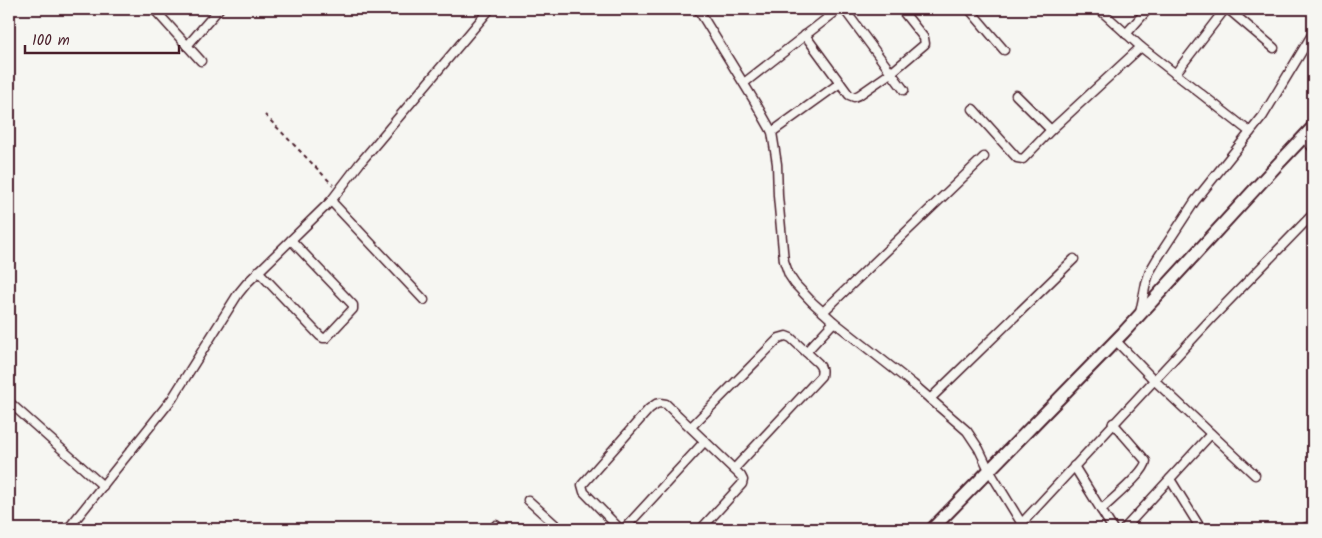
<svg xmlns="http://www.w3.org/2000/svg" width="1322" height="538" viewBox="0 0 1322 538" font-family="Kalam,sans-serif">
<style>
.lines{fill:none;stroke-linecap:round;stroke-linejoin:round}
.street-casing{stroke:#4a1f2b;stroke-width:11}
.secondary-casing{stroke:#4a1f2b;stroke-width:15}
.path{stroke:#4a1f2b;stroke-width:2;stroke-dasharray:4 4;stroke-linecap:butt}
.street{stroke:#f6f6f2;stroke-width:8}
.secondary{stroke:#f6f6f2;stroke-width:11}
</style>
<rect width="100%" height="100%" fill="#f6f6f2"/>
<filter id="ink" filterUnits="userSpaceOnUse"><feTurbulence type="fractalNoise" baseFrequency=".02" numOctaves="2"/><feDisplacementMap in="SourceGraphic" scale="10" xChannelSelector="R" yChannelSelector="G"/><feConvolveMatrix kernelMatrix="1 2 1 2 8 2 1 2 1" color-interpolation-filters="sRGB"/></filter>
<g filter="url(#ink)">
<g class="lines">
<g class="street-casing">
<g id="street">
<polyline points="154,9 201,61"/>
<polyline points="698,9 755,102 772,132 777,164 778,196 784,261 789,275 795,284 812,302 834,322 913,384 967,431 979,449 989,470 1025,529"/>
<polyline points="844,9 904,90"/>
<polyline points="969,9 1004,50"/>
<polyline points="1099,9 1141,47 1250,132"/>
<polyline points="1228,9 1274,48"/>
<polyline points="1126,34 1148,9"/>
<polyline points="805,35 849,95 854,97 859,95 892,72 925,44 924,38 901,9"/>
<polyline points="187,46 219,9"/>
<polyline points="1175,74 1225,9"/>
<polyline points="744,83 839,9"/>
<polyline points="1016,95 1051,130"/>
<polyline points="973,109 1017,158 1023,159 1051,130 1141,47"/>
<polyline points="772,132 840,83"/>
<polyline points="1303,137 1313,148"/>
<polyline points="331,201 424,300"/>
<polyline points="258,271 320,336 323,338 326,338 353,309 353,305 291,240"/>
<polyline points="823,312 984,157"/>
<polyline points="1140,313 1146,283 1150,271 1157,259 1195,201 1263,116 1313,33"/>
<polyline points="1116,341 1154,380 1255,475"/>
<polyline points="806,352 834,322"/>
<polyline points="930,399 1074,259"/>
<polyline points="9,402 103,486"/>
<path d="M691 427 779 338 786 336 791 338 818 363C822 368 822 370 821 376L734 469"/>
<polyline points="1074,466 1113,529"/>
<polyline points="1170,479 1201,529"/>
<polyline points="528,500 560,529"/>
<path d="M1101 510C1111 500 1145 473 1146 461L1113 423"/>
<polyline points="1022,523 1211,319 1313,214"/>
<polyline points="496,525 500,529"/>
<polyline points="68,529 172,399 238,294 247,283 331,201 360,163 490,9"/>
<polyline points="620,529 584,492 582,485 649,409 656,404 660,403 666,404 741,476 743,480 742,484 701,529"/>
<polyline points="624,529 705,441"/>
<polyline points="1124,529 1211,434"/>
<polyline points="1303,529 1307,527"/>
</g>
</g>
<g class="secondary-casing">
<polyline id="secondary" points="932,529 1123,333 1278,164 1313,127"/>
</g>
<polyline class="path" points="265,115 333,185"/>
<use href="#street" class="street"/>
<use href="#secondary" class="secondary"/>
</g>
</g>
<rect width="1322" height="538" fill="none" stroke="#f6f6f2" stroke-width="30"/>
<rect x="15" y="15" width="1292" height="508" fill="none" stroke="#4a1f2b" stroke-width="2" filter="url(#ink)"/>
<path d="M25 45v8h154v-8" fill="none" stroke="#4a1f2b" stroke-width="2.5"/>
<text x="32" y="45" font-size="15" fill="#4a1f2b" stroke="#f6f6f2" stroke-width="4" paint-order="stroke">100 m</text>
</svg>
